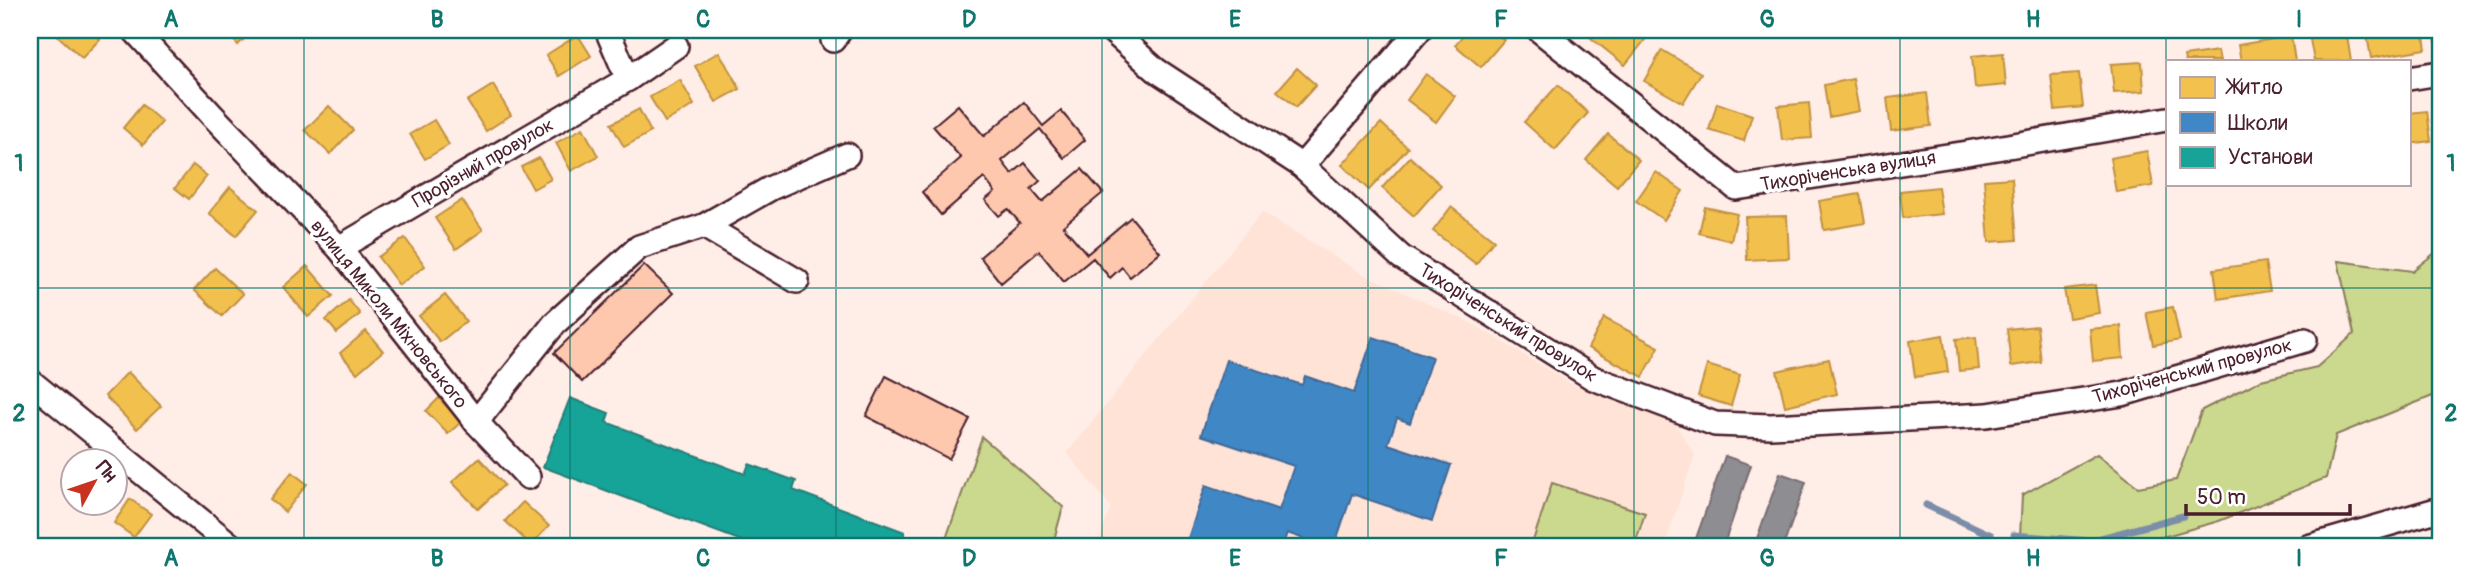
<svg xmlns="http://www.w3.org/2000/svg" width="2470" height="577" viewBox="0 0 2470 577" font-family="Pangolin,sans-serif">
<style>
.built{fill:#ffe3d6}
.green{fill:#cad98d;stroke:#8a7c5c;stroke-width:2}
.homes{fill:#f2c14e;stroke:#c09044;stroke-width:2}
.schools{fill:#3f88c5;stroke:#426897;stroke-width:2}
.public{fill:#17a398;stroke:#267b77;stroke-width:2}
.industry{fill:#8d8d92;stroke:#796c73;stroke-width:2}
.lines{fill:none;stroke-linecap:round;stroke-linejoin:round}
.stream{stroke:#7c8daa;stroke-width:7}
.building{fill:#fec8af;stroke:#4a1f2b;stroke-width:2}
.street-casing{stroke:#4a1f2b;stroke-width:28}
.street{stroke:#fff;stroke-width:23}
.grid{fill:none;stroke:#0f766e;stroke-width:2;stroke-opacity:0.55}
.labels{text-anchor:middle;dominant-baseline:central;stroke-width:7;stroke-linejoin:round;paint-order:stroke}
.street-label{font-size:19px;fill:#4a1f2b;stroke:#fff}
.neatline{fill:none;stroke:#0f766e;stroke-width:2.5}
.grid-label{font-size:23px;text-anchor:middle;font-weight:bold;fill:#0f766e}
</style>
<rect width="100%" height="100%" fill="#ffeee7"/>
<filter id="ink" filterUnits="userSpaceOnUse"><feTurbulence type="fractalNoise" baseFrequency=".0143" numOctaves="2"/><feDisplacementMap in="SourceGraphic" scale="14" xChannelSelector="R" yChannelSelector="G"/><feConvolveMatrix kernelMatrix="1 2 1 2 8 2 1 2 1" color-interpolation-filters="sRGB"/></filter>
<g filter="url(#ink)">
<polygon class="built" points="1262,212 1361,273 1475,325 1571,384 1675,423 1695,455 1664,547 1096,547 1111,507 1067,453"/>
<g class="green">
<polygon points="2440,249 2440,393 2336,435 2326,478 2219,521 2134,545 2022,547 2020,537 2022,495 2097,454 2138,487 2176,480 2202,410 2261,380 2317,367 2354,334 2338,261 2412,271"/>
<polygon points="982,437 1063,507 1052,547 943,547"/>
<polygon points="1552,483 1645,513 1634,547 1531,547"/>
</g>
<g class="homes">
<polygon points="30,30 42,30 30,42"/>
<polygon points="64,30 90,30 100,39 82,58 58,36"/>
<polygon points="224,30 253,30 238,45"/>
<polygon points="1467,30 1492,30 1504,40 1481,67 1455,45"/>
<polygon points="1597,30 1632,30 1645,40 1625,65 1591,38"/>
<polygon points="2337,30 2346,30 2351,61 2314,61 2309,34"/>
<polygon points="2366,30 2423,30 2426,49 2371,58"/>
<polygon points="2434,30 2440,30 2440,41 2436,42"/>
<polygon points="578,35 591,56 559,76 546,55"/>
<polygon points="2291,36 2295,61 2241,61 2238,45"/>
<polygon points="1662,50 1701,73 1683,103 1644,81"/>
<polygon points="2218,51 2220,61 2185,61 2184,56"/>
<polygon points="719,52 740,89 716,102 695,66"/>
<polygon points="2003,53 2006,85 1975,88 1972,56"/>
<polygon points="2142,62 2144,91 2114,93 2111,64"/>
<polygon points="1297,68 1316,85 1296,107 1277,91"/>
<polygon points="2079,73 2083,107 2055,110 2051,75"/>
<polygon points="1426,74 1455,96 1436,122 1407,100"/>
<polygon points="1853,79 1859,111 1829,117 1824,85"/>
<polygon points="680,80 694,105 665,122 650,97"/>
<polygon points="493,85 511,115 486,131 467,101"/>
<polygon points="1558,85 1588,113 1555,150 1524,122"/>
<polygon points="1927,93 1931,126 1891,131 1887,98"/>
<polygon points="1717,103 1752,115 1744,141 1709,130"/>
<polygon points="1809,103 1812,138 1782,140 1778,106"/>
<polygon points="142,105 162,122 143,145 123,128"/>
<polygon points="329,106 353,130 330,154 305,130"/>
<polygon points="639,109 651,132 624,147 611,124"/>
<polygon points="2427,111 2431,141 2409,144 2409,113"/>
<polygon points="434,120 449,145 425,159 410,134"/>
<polygon points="1381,123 1408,148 1369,190 1342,165"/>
<polygon points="583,128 598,156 571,171 556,143"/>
<polygon points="1608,134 1639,160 1617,186 1586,160"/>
<polygon points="2147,151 2153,186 2116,192 2110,158"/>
<polygon points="1410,157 1441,185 1414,216 1382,188"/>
<polygon points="539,158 551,179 533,189 521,167"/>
<polygon points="193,165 207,176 189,199 175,188"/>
<polygon points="1656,172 1683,191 1664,220 1636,201"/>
<polygon points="2012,178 2017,240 1989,242 1984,180"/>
<polygon points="230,187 258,210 236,236 209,213"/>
<polygon points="1938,187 1942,214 1903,218 1900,191"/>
<polygon points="1860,194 1865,223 1824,230 1819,201"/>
<polygon points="462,200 483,230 456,249 435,218"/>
<polygon points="1451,207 1494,240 1476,264 1433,231"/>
<polygon points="1705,207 1737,214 1731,241 1699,233"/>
<polygon points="1787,216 1789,258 1747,260 1745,217"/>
<polygon points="405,238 425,266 399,285 378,257"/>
<polygon points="2265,262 2270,291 2218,299 2214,269"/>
<polygon points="307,266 333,296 308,317 283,287"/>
<polygon points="215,268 243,294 222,316 194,290"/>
<polygon points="2095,285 2099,313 2069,318 2064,289"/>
<polygon points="445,295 466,321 440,342 419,316"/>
<polygon points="349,300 360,314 337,333 326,320"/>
<polygon points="2173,307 2180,340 2153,345 2146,312"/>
<polygon points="1604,318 1659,347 1643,377 1588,348"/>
<polygon points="2037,326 2041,362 2011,366 2007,329"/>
<polygon points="2121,326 2123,358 2093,361 2090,329"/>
<polygon points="366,331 383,351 357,373 340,353"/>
<polygon points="1943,335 1948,372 1915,377 1910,341"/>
<polygon points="1976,337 1979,369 1959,371 1956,339"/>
<polygon points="1829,359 1837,394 1785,406 1777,371"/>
<polygon points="1707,365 1740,375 1731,406 1698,396"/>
<polygon points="128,372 161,406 137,429 105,396"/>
<polygon points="439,398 461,422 448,434 426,411"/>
<polygon points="83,453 95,462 77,462"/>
<polygon points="479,458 504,485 478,509 452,482"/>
<polygon points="74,466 74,486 64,479"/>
<polygon points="292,472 307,484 285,512 270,499"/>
<polygon points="130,499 151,514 134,537 114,523"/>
<polygon points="523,502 549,526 531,545 505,521"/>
</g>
<polygon class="schools" points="1373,337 1432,357 1410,423 1397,418 1388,444 1451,465 1432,521 1352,494 1334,547 1328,547 1287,533 1282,547 1185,547 1206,485 1279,510 1294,466 1201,435 1226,360 1302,385 1305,376 1354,393"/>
<polygon class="public" points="570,398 609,413 606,422 745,474 749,464 796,481 793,490 905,532 899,547 758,547 543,467"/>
<g class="industry">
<polygon points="1725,456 1751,465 1723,547 1693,547"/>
<polygon points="1780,473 1806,482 1783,547 1754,547"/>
</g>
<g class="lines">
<g class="stream">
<polyline points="1926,505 1991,535"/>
<polyline points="2014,535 2090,541 2183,516"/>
</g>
</g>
<g class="building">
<polygon points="1024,102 1043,126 1061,111 1085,140 1064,158 1040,129 1002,161 1012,174 1025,163 1040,181 1031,189 1042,202 1082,169 1103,193 1063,226 1087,254 1131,217 1160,252 1130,277 1122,267 1110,278 1093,258 1064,282 1039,251 1001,283 980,257 1020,223 1008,209 999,216 985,200 995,192 984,178 941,215 922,192 961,158 933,126 958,105 984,136"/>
<polygon points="644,265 673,293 582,382 554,353"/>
<polygon points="886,376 970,419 949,459 866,416"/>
</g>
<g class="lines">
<g class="street-casing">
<g id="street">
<polyline points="134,30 211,114 339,248 476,422 528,477"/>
<polyline points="607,30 628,79"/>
<polyline points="1111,30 1156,70 1302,166 1401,257 1593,378 1715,424 1771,426 1987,415 2122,394 2305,340"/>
<polyline points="1539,30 1736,188 1967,153 2167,119"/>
<polyline points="833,40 840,30"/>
<polyline points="2409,78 2440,73"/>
<polyline points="1302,166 1419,30"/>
<polyline points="704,226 797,281"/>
<polyline points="339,248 628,79 676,46"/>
<polyline points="30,381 233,547"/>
<polyline points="476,422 555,323 639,247 704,226 771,188 847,155"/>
<polyline points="2308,547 2440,509"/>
</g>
</g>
<use href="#street" class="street"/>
</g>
</g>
<path class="grid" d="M304 30V547M570 30V547M836 30V547M1102 30V547M1368 30V547M1634 30V547M1900 30V547M2166 30V547M30 288H2440"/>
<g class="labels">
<g class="street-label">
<text transform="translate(483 163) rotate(-30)">Прорізний провулок</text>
<text transform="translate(1848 171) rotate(-9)">Тихоріченська вулиця</text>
<text transform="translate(389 314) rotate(51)">вулиця Миколи Міхновського</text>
<text transform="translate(1508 323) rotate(32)">Тихоріченський провулок</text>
<text transform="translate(2192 371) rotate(-15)">Тихоріченський провулок</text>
</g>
</g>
<rect width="2470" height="577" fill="none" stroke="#fff" stroke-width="77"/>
<rect x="2166" y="60" width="245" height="126" fill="#ffffff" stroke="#b7a5aa" stroke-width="2"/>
<rect x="2180" y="77" width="35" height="21" fill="#f2c14e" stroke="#b7a5aa" stroke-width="2"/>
<text x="2228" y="94" font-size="21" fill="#4a1f2b">Житло</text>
<rect x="2180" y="112" width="35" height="21" fill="#3f88c5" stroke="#b7a5aa" stroke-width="2"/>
<text x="2228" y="130" font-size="21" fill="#4a1f2b">Школи</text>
<rect x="2180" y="147" width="35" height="21" fill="#17a398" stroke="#b7a5aa" stroke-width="2"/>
<text x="2228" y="164" font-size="21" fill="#4a1f2b">Установи</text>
<g transform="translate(94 482) rotate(50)"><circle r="33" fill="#ffffff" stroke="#b7a5aa" stroke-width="2"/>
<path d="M0-5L12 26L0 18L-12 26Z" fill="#c8321e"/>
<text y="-10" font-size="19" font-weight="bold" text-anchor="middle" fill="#4a1f2b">Пн</text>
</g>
<path d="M2186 504v10h164v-10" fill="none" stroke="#4a1f2b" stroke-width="3.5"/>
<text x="2197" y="504" font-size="21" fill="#4a1f2b" stroke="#ffffff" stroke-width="5" paint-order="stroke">50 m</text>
<rect x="38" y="38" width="2394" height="500" class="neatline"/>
<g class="grid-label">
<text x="171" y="27">A</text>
<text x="437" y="27">B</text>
<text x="703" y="27">C</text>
<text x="969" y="27">D</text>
<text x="1235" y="27">E</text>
<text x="1501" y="27">F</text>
<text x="1767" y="27">G</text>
<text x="2033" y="27">H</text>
<text x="2299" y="27">I</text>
<text x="19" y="171">1</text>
<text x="2451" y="171">1</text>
<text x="19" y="421">2</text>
<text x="2451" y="421">2</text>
<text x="171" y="566">A</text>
<text x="437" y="566">B</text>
<text x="703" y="566">C</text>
<text x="969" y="566">D</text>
<text x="1235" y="566">E</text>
<text x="1501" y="566">F</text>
<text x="1767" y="566">G</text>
<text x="2033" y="566">H</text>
<text x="2299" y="566">I</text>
</g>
</svg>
